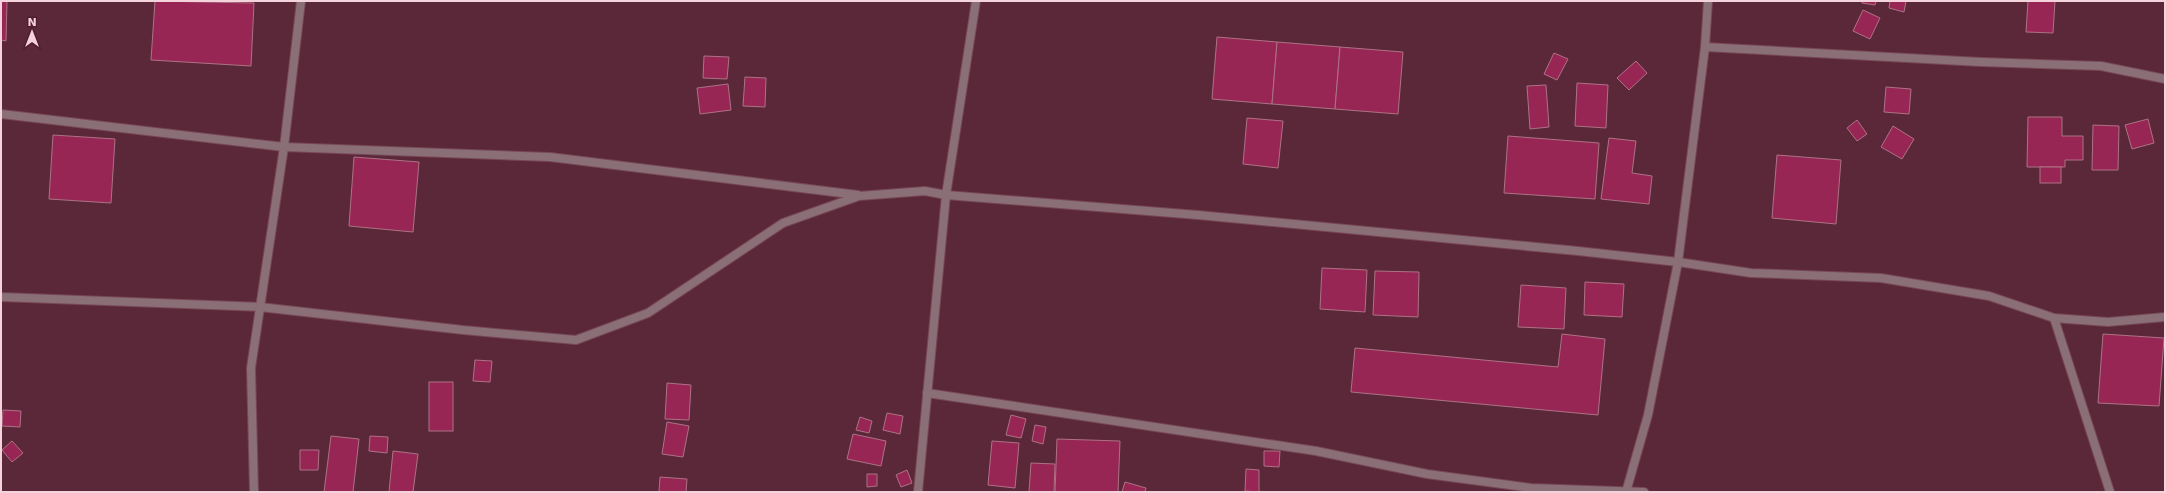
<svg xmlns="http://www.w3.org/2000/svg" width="2166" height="493" viewBox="0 0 2166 493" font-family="'DejaVu Sans',sans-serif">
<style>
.building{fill:#972655;stroke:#ad7284}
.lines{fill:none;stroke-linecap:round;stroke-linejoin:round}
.street-casing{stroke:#774757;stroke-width:10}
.street{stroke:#8a6f77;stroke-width:8}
</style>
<rect width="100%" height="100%" fill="#5b283a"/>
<g class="building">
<polygon points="1,1 7,1 6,41 1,40"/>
<polygon points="155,1 254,3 251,66 151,60"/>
<polygon points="1862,1 1876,1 1875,5 1862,3"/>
<polygon points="1890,1 1906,1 1904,12 1889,8"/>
<polygon points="2028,1 2055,1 2053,33 2026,32"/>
<polygon points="1863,10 1880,18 1870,39 1853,31"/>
<polygon points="1217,37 1277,42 1272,104 1212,99"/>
<polygon points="1277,42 1340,47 1335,109 1272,104"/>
<polygon points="1340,47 1403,52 1398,114 1335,109"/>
<polygon points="1554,53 1568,59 1557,80 1544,74"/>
<polygon points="704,56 729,57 727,79 703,78"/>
<polygon points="1636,61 1647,73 1629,90 1617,78"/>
<polygon points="745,77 766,78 765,107 743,106"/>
<polygon points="1577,83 1608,85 1606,128 1575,126"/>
<polygon points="728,84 731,110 700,114 697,88"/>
<polygon points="1546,85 1549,127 1530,129 1527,86"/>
<polygon points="1886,87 1911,89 1909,114 1884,112"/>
<polygon points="2028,117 2062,117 2062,136 2083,136 2083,160 2065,160 2065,167 2027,167"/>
<polygon points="1247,118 1283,121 1278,168 1243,164"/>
<polygon points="2148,119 2154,143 2132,149 2125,125"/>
<polygon points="1857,120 1867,134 1857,141 1847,128"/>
<polygon points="2093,125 2119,126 2118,170 2092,170"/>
<polygon points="1893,126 1914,139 1902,159 1881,147"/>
<polygon points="53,135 115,139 111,203 49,199"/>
<polygon points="1508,136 1599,143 1595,199 1504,193"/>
<polygon points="1609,138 1636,141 1632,173 1652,176 1649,204 1601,199"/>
<polygon points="1777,155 1841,160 1836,224 1772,218"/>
<polygon points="354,157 419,162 413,232 349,226"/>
<rect x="2040" y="167" width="21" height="16"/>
<polygon points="1322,268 1367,270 1365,312 1320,309"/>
<polygon points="1375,271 1419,272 1418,317 1373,315"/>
<polygon points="1585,282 1624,284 1622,317 1584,315"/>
<polygon points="1521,285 1566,288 1564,329 1518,327"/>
<polygon points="1562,334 1605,339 1598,415 1351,392 1355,348 1558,367"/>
<polygon points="2103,334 2164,338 2159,406 2098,403"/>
<polygon points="475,360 492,361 490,382 473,381"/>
<rect x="429" y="382" width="24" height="49"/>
<polygon points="667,383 691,385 689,420 665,419"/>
<polygon points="3,410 21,411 20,427 2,426"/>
<polygon points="887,413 903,416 900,434 883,430"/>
<polygon points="1011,415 1026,419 1021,438 1006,435"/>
<polygon points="860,417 872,421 869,433 856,430"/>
<polygon points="667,422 689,426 683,457 662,454"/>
<polygon points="1035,425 1046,427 1043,444 1032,441"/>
<polygon points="853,434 886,441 881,466 847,459"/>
<polygon points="331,436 359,439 353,492 324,492"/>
<polygon points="370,436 388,437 387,453 369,451"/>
<polygon points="1057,439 1120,441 1118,492 1055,492"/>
<polygon points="12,441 23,453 12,462 2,450"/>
<polygon points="992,441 1019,443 1015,488 988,485"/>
<polygon points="300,450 319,450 318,470 300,470"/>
<polygon points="393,451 418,454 413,492 389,492"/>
<polygon points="1264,451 1280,451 1279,467 1264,466"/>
<polygon points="1031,463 1055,464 1054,492 1029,492"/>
<polygon points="1246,469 1259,470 1259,492 1245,491"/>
<polygon points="907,470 912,483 901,487 896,475"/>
<polygon points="867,474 877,474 877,486 867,487"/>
<polygon points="660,477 687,479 686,492 659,492"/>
<polygon points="1125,482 1146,488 1145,492 1122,492"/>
</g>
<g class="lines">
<g class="street-casing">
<g id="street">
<polyline points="1705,47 1981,62 2101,66 2165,79"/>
<polyline points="1,114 284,147 550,157 858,195"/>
<polyline points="1,297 260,307 463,330 576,340 648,313 783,223 859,196 925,191 946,195 1198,215 1578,251 1678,262 1751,273 1881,278 1989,296 2054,318 2108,322 2165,317"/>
<polyline points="2054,318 2110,492"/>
<polyline points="927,393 1316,451 1427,474 1531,488 1644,492"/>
<polyline points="254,492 251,368 284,147 301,1"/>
<polyline points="918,492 946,195 976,1"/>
<polyline points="1626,492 1648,415 1678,262 1705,47 1708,1"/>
</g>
</g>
<use href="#street" class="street"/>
</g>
<rect width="2166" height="493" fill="none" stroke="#f5d3dc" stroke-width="4"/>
<g transform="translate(32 32)" stroke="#501e30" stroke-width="3" paint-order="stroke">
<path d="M0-3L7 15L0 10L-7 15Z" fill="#f5d3dc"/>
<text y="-6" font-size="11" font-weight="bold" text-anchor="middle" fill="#f5d3dc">N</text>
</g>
</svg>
